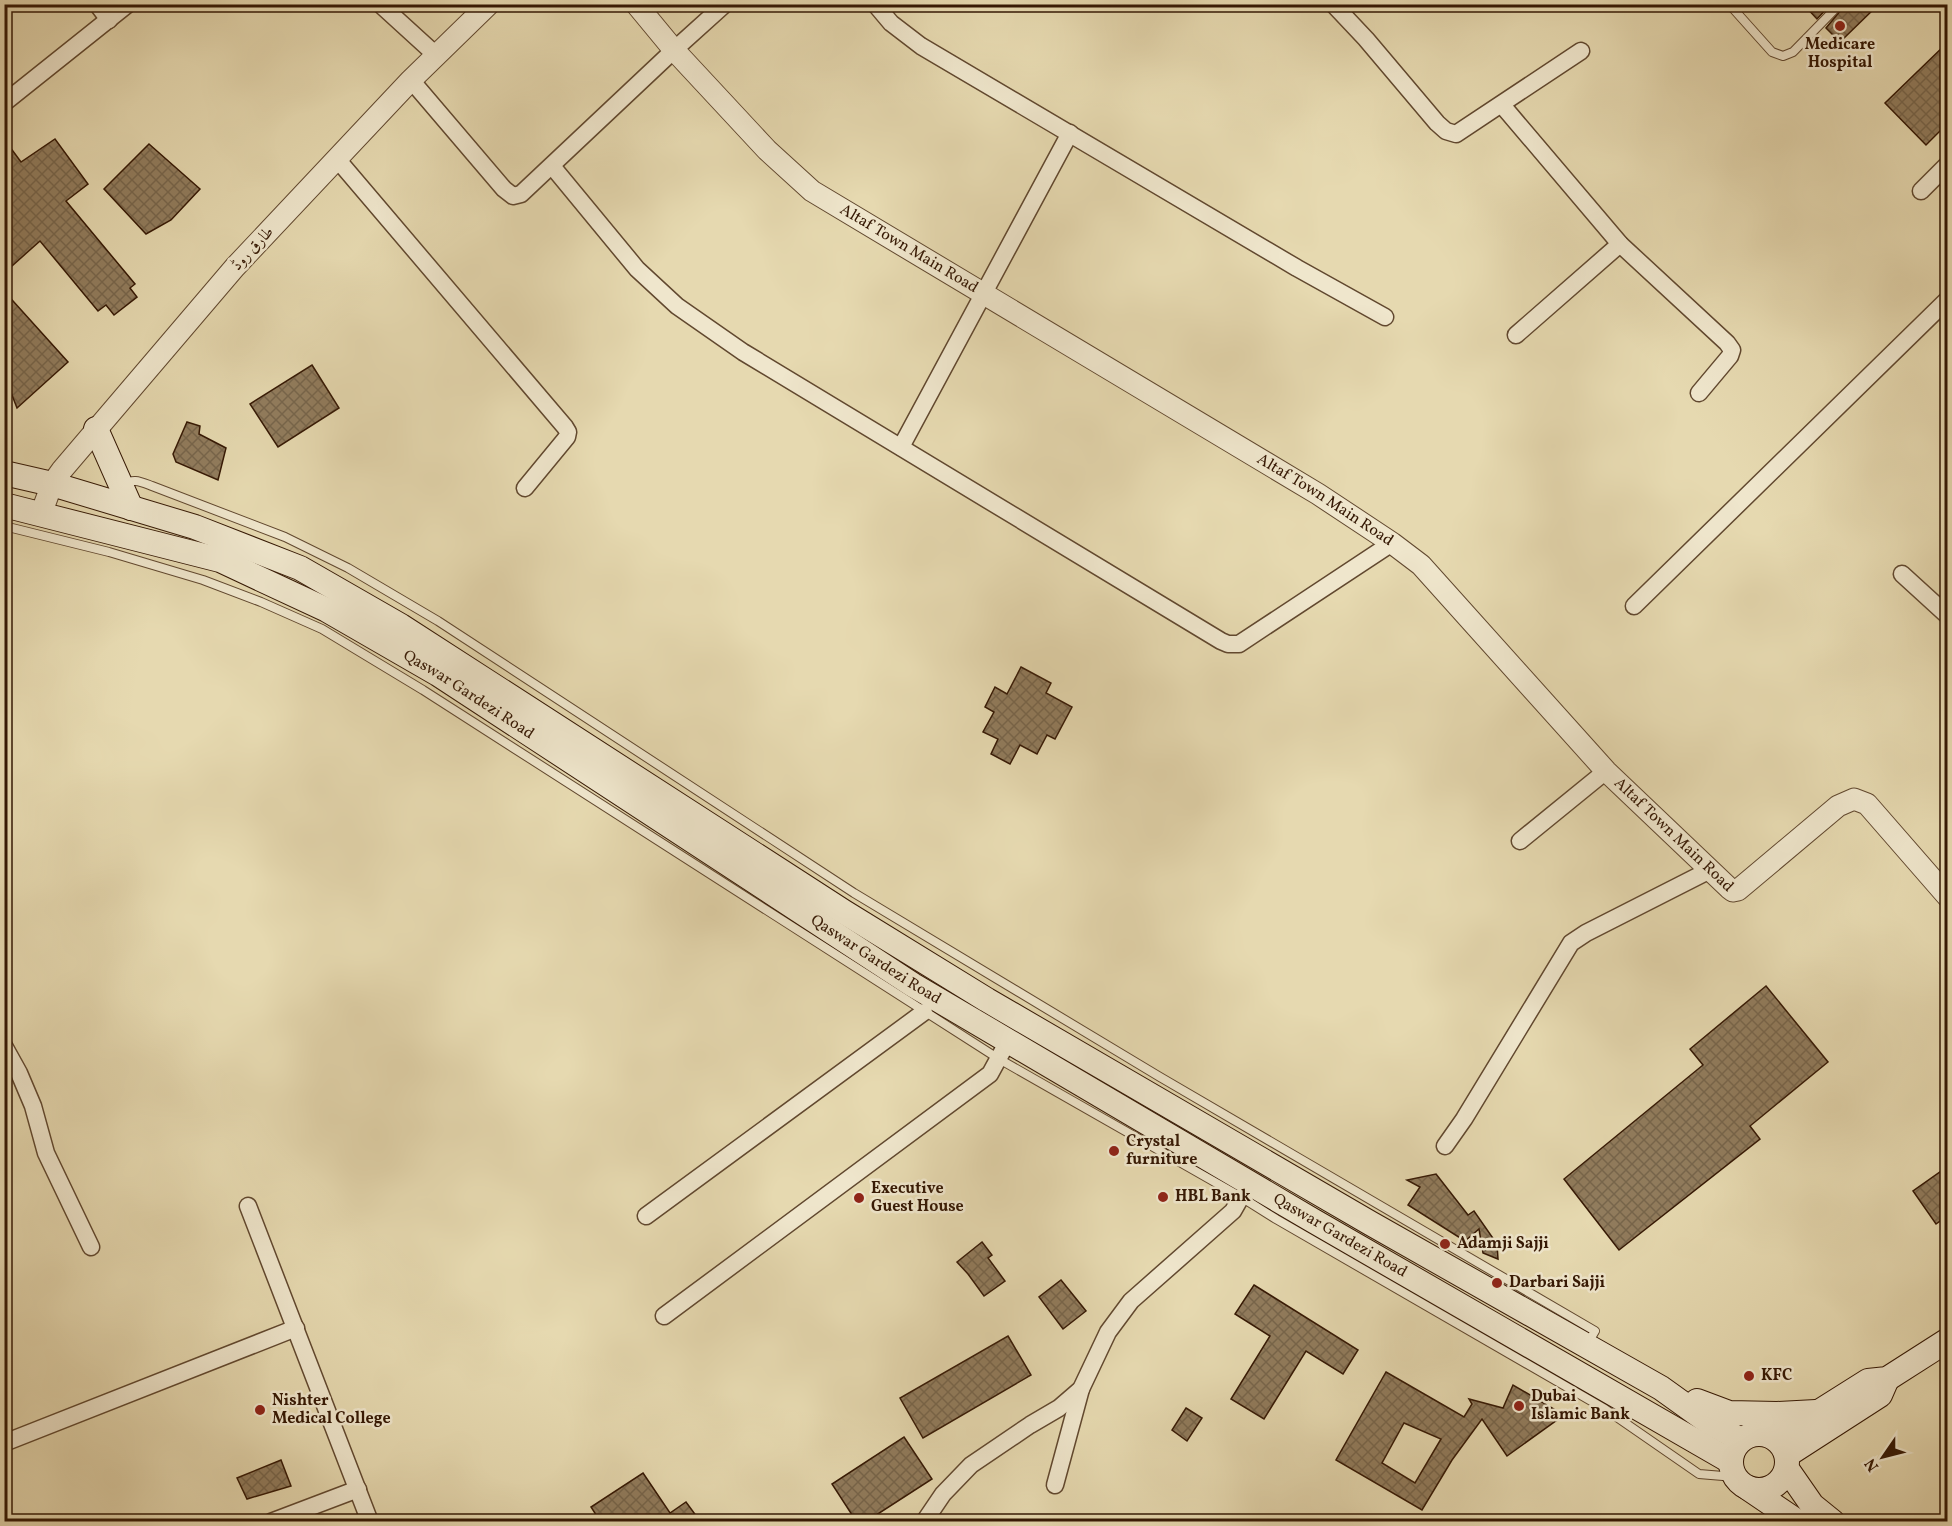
<svg xmlns="http://www.w3.org/2000/svg" width="1952" height="1526" viewBox="0 0 1952 1526" font-family="Vollkorn,Amiri,serif">
<style>
.building{fill:url(#building-cross-hatch);stroke:#351804;stroke-width:1.5;fill-rule:evenodd}
.lines{fill:none;stroke-linecap:round;stroke-linejoin:round}
.service-casing{stroke:#61482f;stroke-width:10}
.minor-casing{stroke:#61482f;stroke-width:19}
.tertiary-casing{stroke:#61482f;stroke-width:23}
.secondary-casing{stroke:#351804;stroke-width:26}
.service{stroke:#efe6cc;stroke-width:8}
.minor{stroke:#efe6cc;stroke-width:16}
.tertiary{stroke:#efe6cc;stroke-width:21}
.secondary{stroke:#efe6cc;stroke-width:24}
.poi-dot{fill:#8f2418;stroke:#efe6cc;stroke-width:2}
.labels{text-anchor:middle;dominant-baseline:central;stroke-width:5;stroke-linejoin:round;paint-order:stroke}
.poi-label{font-size:16px;font-weight:bold;fill:#351804;stroke:#efe6cc;text-anchor:start}
.street-label{font-size:16px;fill:#351804;stroke:#efe6cc}
</style>
<defs>
<pattern id="building-cross-hatch" width="8" height="8" patternUnits="userSpaceOnUse" patternTransform="scale(1.5)"><rect width="8" height="8" fill="#917c5d"/><path d="M0 0l8 8M0 8l8-8" fill="none" stroke="#77654b"/></pattern>
</defs>
<rect width="100%" height="100%" fill="#e6d9b0"/>
<filter id="stains"><feTurbulence type="fractalNoise" baseFrequency=".00333" numOctaves="4"/><feColorMatrix values="0 0 0 0 .2 0 0 0 0 .09 0 0 0 0 .02 0 0 0 .5 -.17"/></filter>
<radialGradient id="worn" r=".72"><stop offset=".6" stop-color="#630" stop-opacity="0"/><stop offset="1" stop-color="#630" stop-opacity=".3"/></radialGradient>
<g class="building">
<polygon points="1803,4 1831,4 1817,19"/>
<polygon points="1846,4 1879,4 1840,42 1826,28"/>
<polygon points="1947,43 1947,124 1926,145 1885,103"/>
<polygon points="4,139 21,162 55,139 88,184 66,201 135,284 130,288 137,297 114,315 106,305 98,311 40,241 4,273"/>
<polygon points="149,144 200,189 171,220 146,234 104,189"/>
<polygon points="4,291 68,362 17,408 10,390 4,392"/>
<polygon points="312,365 339,408 278,447 250,404"/>
<polygon points="187,422 200,426 199,434 226,448 218,480 176,462 173,454"/>
<polygon points="1021,667 1051,683 1046,693 1072,707 1055,739 1047,735 1037,754 1020,745 1010,764 991,754 998,739 983,732 994,712 985,707 995,687 1007,694"/>
<polygon points="1766,986 1828,1062 1750,1126 1760,1139 1619,1250 1564,1179 1703,1065 1690,1049"/>
<polygon points="1947,1167 1947,1216 1936,1224 1913,1191"/>
<polygon points="1436,1174 1468,1215 1474,1211 1497,1244 1498,1259 1483,1253 1479,1229 1465,1241 1408,1205 1420,1187 1407,1180"/>
<polygon points="982,1242 992,1255 988,1258 1005,1281 984,1296 968,1274 957,1262"/>
<polygon points="1061,1280 1086,1311 1063,1329 1039,1297"/>
<polygon points="1254,1285 1358,1350 1343,1374 1306,1351 1264,1419 1231,1399 1270,1336 1235,1314"/>
<polygon points="1008,1336 1031,1375 923,1438 900,1398"/>
<path d="M1386 1372 1464 1417 1472 1404 1469 1399 1503 1408 1513 1385 1564 1415 1507 1456 1482 1419 1452 1460 1422 1510 1336 1460ZM1404 1423 1441 1439 1415 1483 1382 1463Z"/>
<polygon points="1186,1408 1202,1418 1187,1441 1172,1430"/>
<polygon points="904,1437 932,1479 867,1521 856,1521 832,1484"/>
<polygon points="281,1460 291,1486 247,1499 237,1478"/>
<polygon points="643,1473 670,1513 686,1502 700,1521 600,1521 591,1507"/>
</g>
<g class="lines">
<g class="service-casing">
<g id="service">
<polyline points="1729,4 1772,52 1783,56 1793,52 1840,4"/>
<path d="M122 485C134 478 139 481 152 486L285 537 348 568 438 621 854 893 1160 1077 1595 1331 1588 1343"/>
<polyline points="4,526 109,552 203,580 261,602 322,629 423,690 999,1059 1241,1197 1276,1219 1605,1409 1699,1474 1735,1477"/>
</g>
</g>
<g class="minor-casing">
<g id="minor">
<polyline points="97,4 109,20"/>
<polyline points="380,4 437,56"/>
<polyline points="875,4 891,23 921,46 1297,268 1385,317"/>
<polyline points="1333,4 1366,39 1437,123 1446,131 1456,134 1581,51"/>
<polyline points="411,80 504,189 513,196 521,194 674,50 725,4"/>
<polyline points="4,103 128,4"/>
<polyline points="1502,105 1620,244 1727,343 1732,350 1730,356 1699,393"/>
<polyline points="337,159 565,427 568,432 567,437 525,488"/>
<polyline points="552,166 637,269 677,306 743,352 1221,641 1228,644 1239,644 1392,543"/>
<polyline points="1921,191 1948,164"/>
<polyline points="1516,335 1620,244"/>
<polyline points="901,447 1070,133"/>
<polyline points="1902,574 1948,616"/>
<polyline points="1634,606 1948,299"/>
<polyline points="1520,841 1606,771"/>
<polyline points="4,1046 19,1073 33,1106 46,1153 91,1247"/>
<polyline points="1445,1146 1464,1119 1571,943 1586,933 1710,870"/>
<polyline points="248,1206 370,1522"/>
<polyline points="646,1216 924,1012"/>
<polyline points="664,1316 990,1074 1008,1041"/>
<polyline points="4,1443 296,1328"/>
<polyline points="1055,1485 1081,1389"/>
<polyline points="271,1522 358,1489"/>
<polyline points="924,1522 943,1494 971,1465 1030,1425 1059,1408 1081,1389 1108,1332 1131,1301 1233,1211 1241,1197"/>
</g>
</g>
<g class="tertiary-casing">
<g id="tertiary">
<path id="s1" d="M636 4 674 50 767 150 812 191 1318 494 1392 543 1421 565 1606 771 1729 888 1733 891 1738 890 1838 806 1854 799 1867 804 1948 897"/>
<polyline points="41,514 52,484 62,470 235,267 411,80 489,4"/>
</g>
</g>
<g class="secondary-casing">
<g id="secondary">
<polyline points="96,429 131,508"/>
<polyline points="4,473 52,484 195,527 300,568 401,626 844,912 987,1000 1370,1223 1661,1388 1707,1421 1741,1440"/>
<path id="s2" d="M4 505 220 560 327 610 438 674 913 985 1312 1220 1730 1461"/>
<polyline points="1697,1401 1729,1413 1777,1414 1816,1412"/>
<circle cx="1759" cy="1462" r="28"/>
<polyline points="1776,1439 1868,1381 1887,1379 1948,1340"/>
<polyline points="1787,1455 1880,1395 1887,1379"/>
<polyline points="1787,1469 1812,1505 1833,1522"/>
<polyline points="1748,1488 1798,1522"/>
</g>
</g>
<use href="#service" class="service"/>
<use href="#minor" class="minor"/>
<use href="#tertiary" class="tertiary"/>
<use href="#secondary" class="secondary"/>
</g>
<g class="poi-dot">
<circle cx="1840" cy="26" r="6"/>
<circle cx="1114" cy="1151" r="6"/>
<circle cx="1163" cy="1197" r="6"/>
<circle cx="859" cy="1198" r="6"/>
<circle cx="1445" cy="1244" r="6"/>
<circle cx="1497" cy="1283" r="6"/>
<circle cx="1749" cy="1376" r="6"/>
<circle cx="1519" cy="1406" r="6"/>
<circle cx="260" cy="1410" r="6"/>
</g>
<g class="labels">
<g class="poi-label">
<text x="1840" y="45" text-anchor="middle">Medicare<tspan x="1840" dy="18">Hospital</tspan></text>
<text x="1126" y="1142">Crystal<tspan x="1126" dy="18">furniture</tspan></text>
<text x="871" y="1189">Executive<tspan x="871" dy="18">Guest House</tspan></text>
<text x="1175" y="1197">HBL Bank</text>
<text x="1457" y="1244">Adamji Sajji</text>
<text x="1509" y="1283">Darbari Sajji</text>
<text x="1761" y="1376">KFC</text>
<text x="1531" y="1397">Dubai<tspan x="1531" dy="18">Islamic Bank</tspan></text>
<text x="272" y="1401">Nishter<tspan x="272" dy="18">Medical College</tspan></text>
</g>
<g class="street-label">
<text transform="translate(253 249) rotate(-47)">طارق روڈ</text>
<text stroke="none"><textPath href="#s1" startOffset="370">Altaf Town Main Road</textPath></text>
<text stroke="none"><textPath href="#s1" startOffset="856">Altaf Town Main Road</textPath></text>
<text stroke="none"><textPath href="#s2" startOffset="506">Qaswar Gardezi Road</textPath></text>
<text stroke="none"><textPath href="#s1" startOffset="1342">Altaf Town Main Road</textPath></text>
<text stroke="none"><textPath href="#s2" startOffset="992">Qaswar Gardezi Road</textPath></text>
<text stroke="none"><textPath href="#s2" startOffset="1532">Qaswar Gardezi Road</textPath></text>
</g>
</g>
<rect width="1952" height="1526" fill="none" stroke="#e6d9b0" stroke-width="24"/>
<rect x="6" y="6" width="1940" height="1514" fill="none" stroke="#351804" stroke-width="3"/>
<rect x="12" y="12" width="1928" height="1502" fill="none" stroke="#351804" stroke-width="1.5"/>
<g transform="translate(1883 1457) rotate(235)" stroke="#efe6cc" stroke-width="4.5" paint-order="stroke">
<path d="M0-4.5L10 22L0 15L-10 22Z" fill="#351804"/>
<text y="-9" font-size="16" font-weight="bold" text-anchor="middle" fill="#351804">N</text>
</g>
<rect width="100%" height="100%" filter="url(#stains)"/>
<rect width="100%" height="100%" fill="url(#worn)"/>
</svg>
